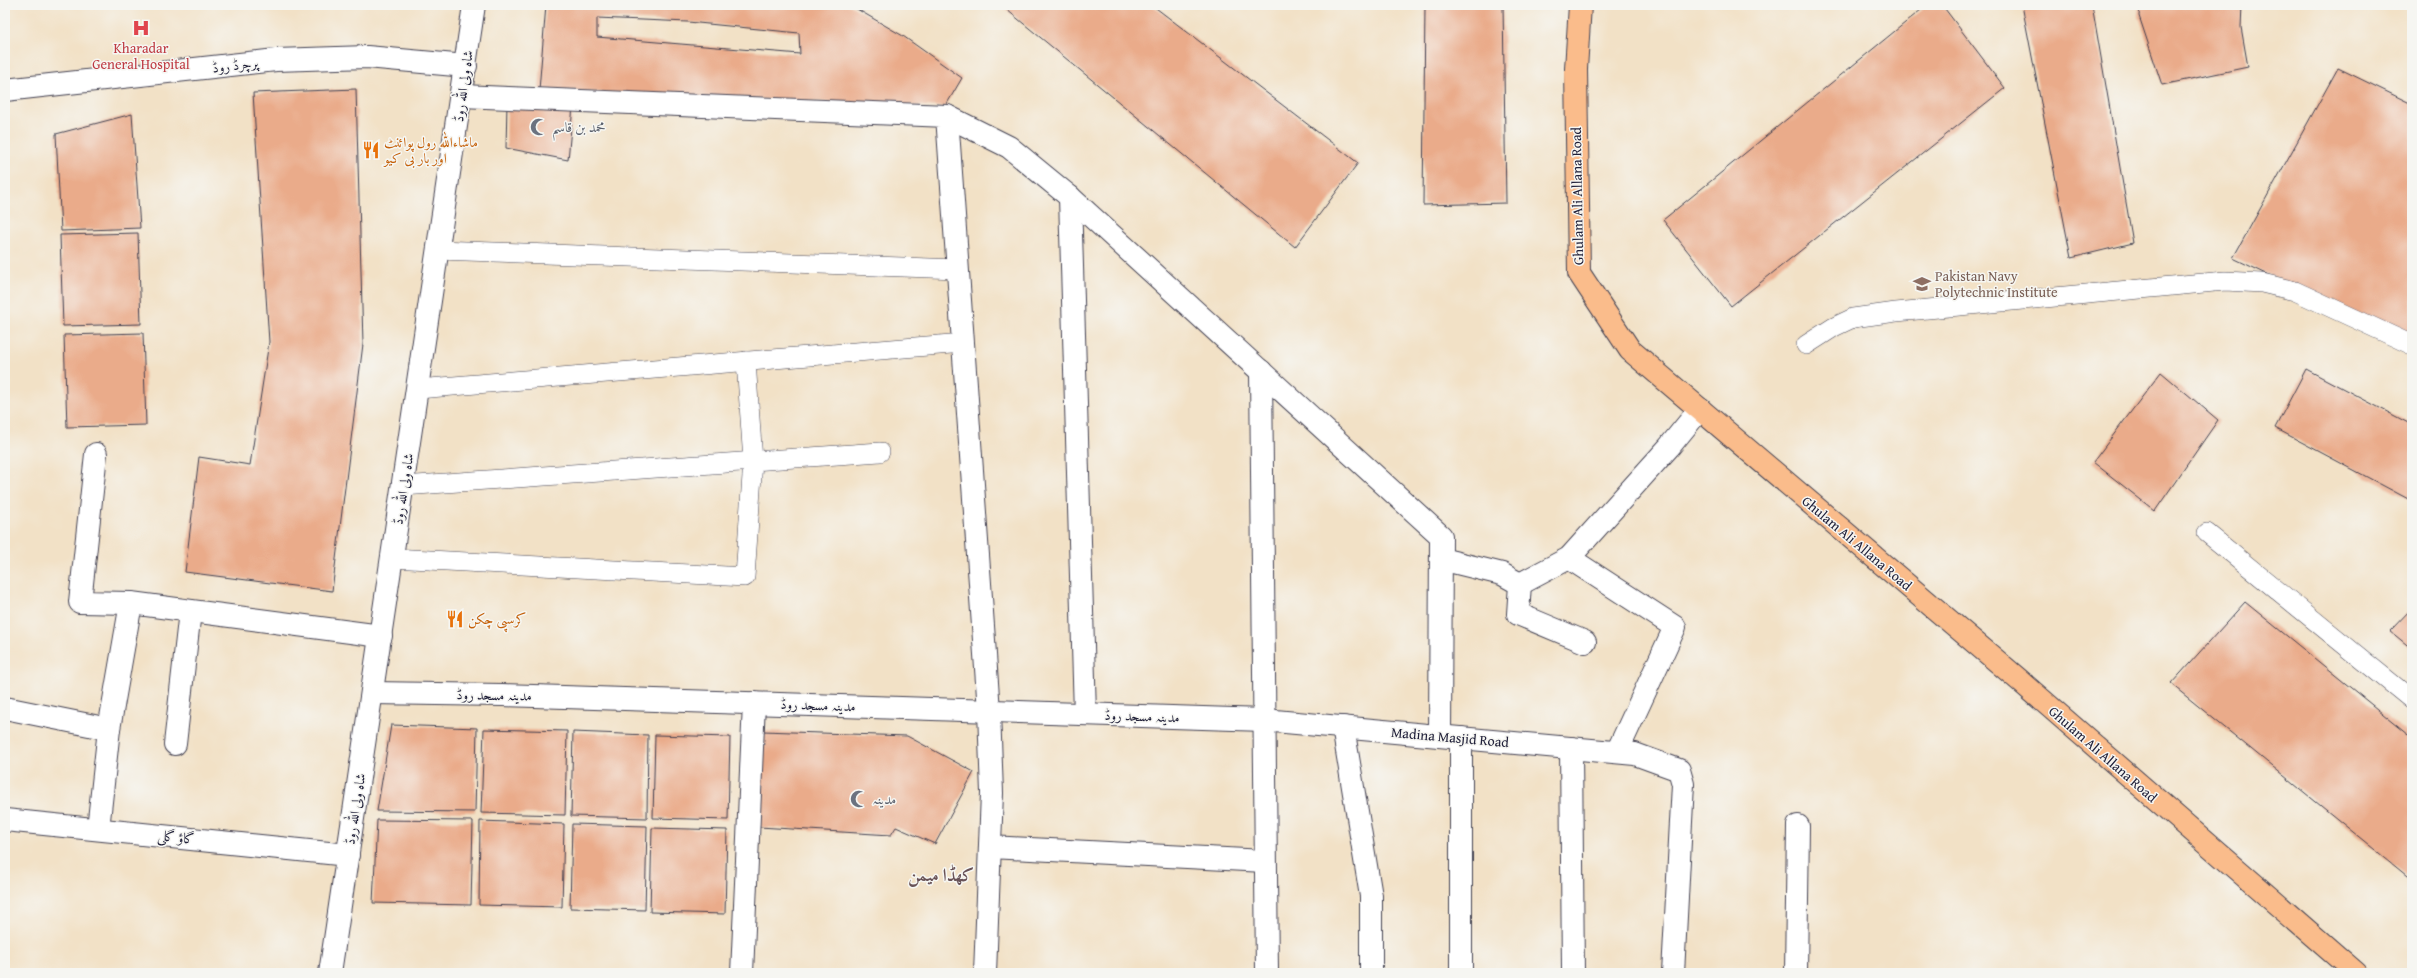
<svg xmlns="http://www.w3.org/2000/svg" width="2417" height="978" viewBox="0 0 2417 978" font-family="'Gentium Book Plus',Amiri,serif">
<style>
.building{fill:#eaab8a;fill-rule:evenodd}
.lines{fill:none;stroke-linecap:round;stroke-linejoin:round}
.service-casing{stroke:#413f50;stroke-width:20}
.minor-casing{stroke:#413f50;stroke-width:24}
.tertiary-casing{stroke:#413f50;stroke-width:24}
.primary-casing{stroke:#413f50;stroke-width:24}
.service{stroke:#fff;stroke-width:19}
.minor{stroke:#fff;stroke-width:22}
.tertiary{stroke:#fff;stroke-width:22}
.primary{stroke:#fabc8b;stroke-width:22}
.labels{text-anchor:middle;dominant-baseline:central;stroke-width:3;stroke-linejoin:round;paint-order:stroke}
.health-label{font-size:14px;fill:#be3a42;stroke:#f6f6f2}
.street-label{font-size:14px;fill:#22223b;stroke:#f6f6f2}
.worship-label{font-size:14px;fill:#5b616d;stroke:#f6f6f2;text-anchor:start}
.food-label{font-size:14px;fill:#c56008;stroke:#f6f6f2;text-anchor:start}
.education-label{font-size:14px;fill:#785e54;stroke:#f6f6f2;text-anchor:start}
.district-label{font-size:18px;font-weight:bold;fill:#685257;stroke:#f6f6f2}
</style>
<rect width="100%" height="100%" fill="#f6f6f2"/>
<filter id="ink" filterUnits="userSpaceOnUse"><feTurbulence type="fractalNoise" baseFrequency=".025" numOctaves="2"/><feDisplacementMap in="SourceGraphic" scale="8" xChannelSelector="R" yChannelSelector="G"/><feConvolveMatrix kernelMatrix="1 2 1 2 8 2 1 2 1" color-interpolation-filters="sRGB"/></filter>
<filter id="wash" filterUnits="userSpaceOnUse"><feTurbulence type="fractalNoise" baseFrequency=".012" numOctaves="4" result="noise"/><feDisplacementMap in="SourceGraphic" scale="16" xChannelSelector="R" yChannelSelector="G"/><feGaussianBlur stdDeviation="0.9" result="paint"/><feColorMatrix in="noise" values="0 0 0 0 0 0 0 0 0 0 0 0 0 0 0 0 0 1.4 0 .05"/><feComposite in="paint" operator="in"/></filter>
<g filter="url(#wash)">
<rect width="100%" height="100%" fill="#f2e1c6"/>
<g id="blocks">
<g class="building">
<path d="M546 5H850L903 36 962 78 945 107 539 90ZM597 18 688 22 799 33 800 54 597 37Z"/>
<polygon points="1001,5 1152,5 1358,163 1295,247"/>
<polygon points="1425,5 1503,5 1506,203 1423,205"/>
<polygon points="1927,5 1942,5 2005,88 1731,306 1663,220"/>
<polygon points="2022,5 2092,5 2133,243 2071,258"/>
<polygon points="2140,5 2242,5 2241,27 2248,67 2162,85 2139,16"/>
<polygon points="2338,68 2412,104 2412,343 2233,258"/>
<polygon points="356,89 363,344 332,591 185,572 199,457 250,465 269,342 253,93"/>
<polygon points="507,103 573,106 568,160 506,148"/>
<polygon points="132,114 140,228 61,231 56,134"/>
<polygon points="138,233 141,324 63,326 60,235"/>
<polygon points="143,333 146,425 67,427 64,335"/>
<polygon points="2306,369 2412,425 2412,501 2275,428"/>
<polygon points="2161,372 2218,420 2155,511 2093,462"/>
<polygon points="2245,602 2409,735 2412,731 2412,880 2171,684"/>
<polygon points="2412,608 2412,649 2390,631"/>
<polygon points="391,725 477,728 475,812 377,811"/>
<polygon points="484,729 567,731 565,815 481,813"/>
<polygon points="763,731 907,736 974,772 935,844 896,827 891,835 759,827"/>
<polygon points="573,732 648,735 647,818 571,816"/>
<polygon points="655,735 730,737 728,820 653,818"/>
<polygon points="377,820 473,821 471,905 373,903"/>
<polygon points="480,821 564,824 562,907 479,905"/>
<polygon points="572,824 647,826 645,910 570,908"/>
<polygon points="652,828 727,830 725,914 650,912"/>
</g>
</g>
</g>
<g filter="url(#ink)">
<use href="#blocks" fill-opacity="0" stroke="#413f50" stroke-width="1"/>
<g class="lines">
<g class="service-casing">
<g id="service">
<polyline points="438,250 958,269"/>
<polyline points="1806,345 1834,327 1853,318 1896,312 2225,281 2262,283 2295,291 2412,345"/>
<polyline points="418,389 963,343"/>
<polyline points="403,486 880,452"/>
<polyline points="2207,533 2412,700"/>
<polyline points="392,558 745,577 753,461 746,361"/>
</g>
</g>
<g class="minor-casing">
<g id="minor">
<polyline points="461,96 947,116 989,711 992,793 985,973"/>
<polyline points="947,116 1009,147 1070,197 1441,536 1440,736"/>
<polyline points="1070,197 1085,714"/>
<polyline points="1261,371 1267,973"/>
<polyline points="96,454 80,602 131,603 381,636"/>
<polyline points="1569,558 1675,627 1617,752"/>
<polyline points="1441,559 1502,574 1520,584 1518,614 1585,642"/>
<polyline points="1520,584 1569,558 1669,447 1700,409"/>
<polyline points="372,693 502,695 1264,720 1635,754 1679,770 1683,784 1673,973"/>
<polyline points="5,708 109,729"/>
<polyline points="1343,727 1371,896 1371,973"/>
<polyline points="175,744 190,611"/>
<polyline points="1571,748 1573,973"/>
<polyline points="5,820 348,855"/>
<polyline points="98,829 109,729 131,603"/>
<polyline points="990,847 1265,861"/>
<polyline points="742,973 754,703"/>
<polyline points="1461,973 1461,738"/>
<polyline points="1796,973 1798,826"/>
</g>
</g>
<g class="tertiary-casing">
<g id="tertiary">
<polyline points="5,90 276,60 367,57 466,66"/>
<polyline points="330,973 474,5"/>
</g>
</g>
<g class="primary-casing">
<polyline id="primary" points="1580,5 1576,69 1579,273 1630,350 2018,679 2356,973"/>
</g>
<use href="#service" class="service"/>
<use href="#minor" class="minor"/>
<use href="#tertiary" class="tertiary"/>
<use href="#primary" class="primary"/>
</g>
</g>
<defs>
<g id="hospital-bare" transform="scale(1.38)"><path d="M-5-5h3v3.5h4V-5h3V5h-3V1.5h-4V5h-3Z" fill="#e0444e" stroke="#f6f6f2" stroke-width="2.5" paint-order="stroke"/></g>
<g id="mosque-bare" transform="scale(1.38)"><path d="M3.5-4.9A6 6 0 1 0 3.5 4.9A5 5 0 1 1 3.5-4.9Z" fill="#6b7280" stroke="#f6f6f2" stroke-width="2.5" paint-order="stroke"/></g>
<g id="restaurant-bare" transform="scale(1.38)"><path d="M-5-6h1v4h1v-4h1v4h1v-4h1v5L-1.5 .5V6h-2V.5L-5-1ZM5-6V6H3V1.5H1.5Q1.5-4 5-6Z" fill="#e8710a" stroke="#f6f6f2" stroke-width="2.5" paint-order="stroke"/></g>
<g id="school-bare" transform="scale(1.38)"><path d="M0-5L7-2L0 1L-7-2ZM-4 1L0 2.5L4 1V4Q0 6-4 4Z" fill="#8d6e63" stroke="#f6f6f2" stroke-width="2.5" paint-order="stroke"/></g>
</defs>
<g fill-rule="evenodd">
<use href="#hospital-bare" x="141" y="28"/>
<use href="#mosque-bare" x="539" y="127"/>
<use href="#restaurant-bare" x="371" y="150"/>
<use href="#school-bare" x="1922" y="284"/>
<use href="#restaurant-bare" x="455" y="619"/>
<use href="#mosque-bare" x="859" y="799"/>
</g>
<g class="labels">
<g class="health-label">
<text x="141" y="48">Kharadar<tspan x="141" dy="16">General Hospital</tspan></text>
</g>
<g class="street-label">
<text transform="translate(235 65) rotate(-7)">پرچرڈ روڈ</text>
<text transform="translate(463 86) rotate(-82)">شاہ ولی اللہ روڈ</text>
<text transform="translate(1577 196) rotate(-91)">Ghulam Ali Allana Road</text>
<text transform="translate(403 489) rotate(-81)">شاہ ولی اللہ روڈ</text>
<text transform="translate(1857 543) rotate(40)">Ghulam Ali Allana Road</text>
<text transform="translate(494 695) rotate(1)">مدینہ مسجد روڈ</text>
<text transform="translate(818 705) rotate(2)">مدینہ مسجد روڈ</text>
<text transform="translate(1142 716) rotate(2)">مدینہ مسجد روڈ</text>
<text transform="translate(1450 737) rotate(5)">Madina Masjid Road</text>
<text transform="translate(2103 754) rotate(41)">Ghulam Ali Allana Road</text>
<text transform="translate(355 809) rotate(-81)">شاہ ولی اللہ روڈ</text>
<text transform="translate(176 837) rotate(6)">گاؤ گلی</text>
</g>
<g class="worship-label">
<text x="552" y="127">محمد بن قاسم</text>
<text x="872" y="799">مدینہ</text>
</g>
<g class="food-label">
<text x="384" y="142">ماشاءاللہ رول پوائنٹ<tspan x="384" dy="16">اور بار بی کیو</tspan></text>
<text x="468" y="619">کرسپی چکن</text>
</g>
<g class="education-label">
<text x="1935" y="276">Pakistan Navy<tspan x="1935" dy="16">Polytechnic Institute</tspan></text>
</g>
<g class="district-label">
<text x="941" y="874">کھڈا میمن</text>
</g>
</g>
<rect width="2417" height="978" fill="none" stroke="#f6f6f2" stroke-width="20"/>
</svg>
